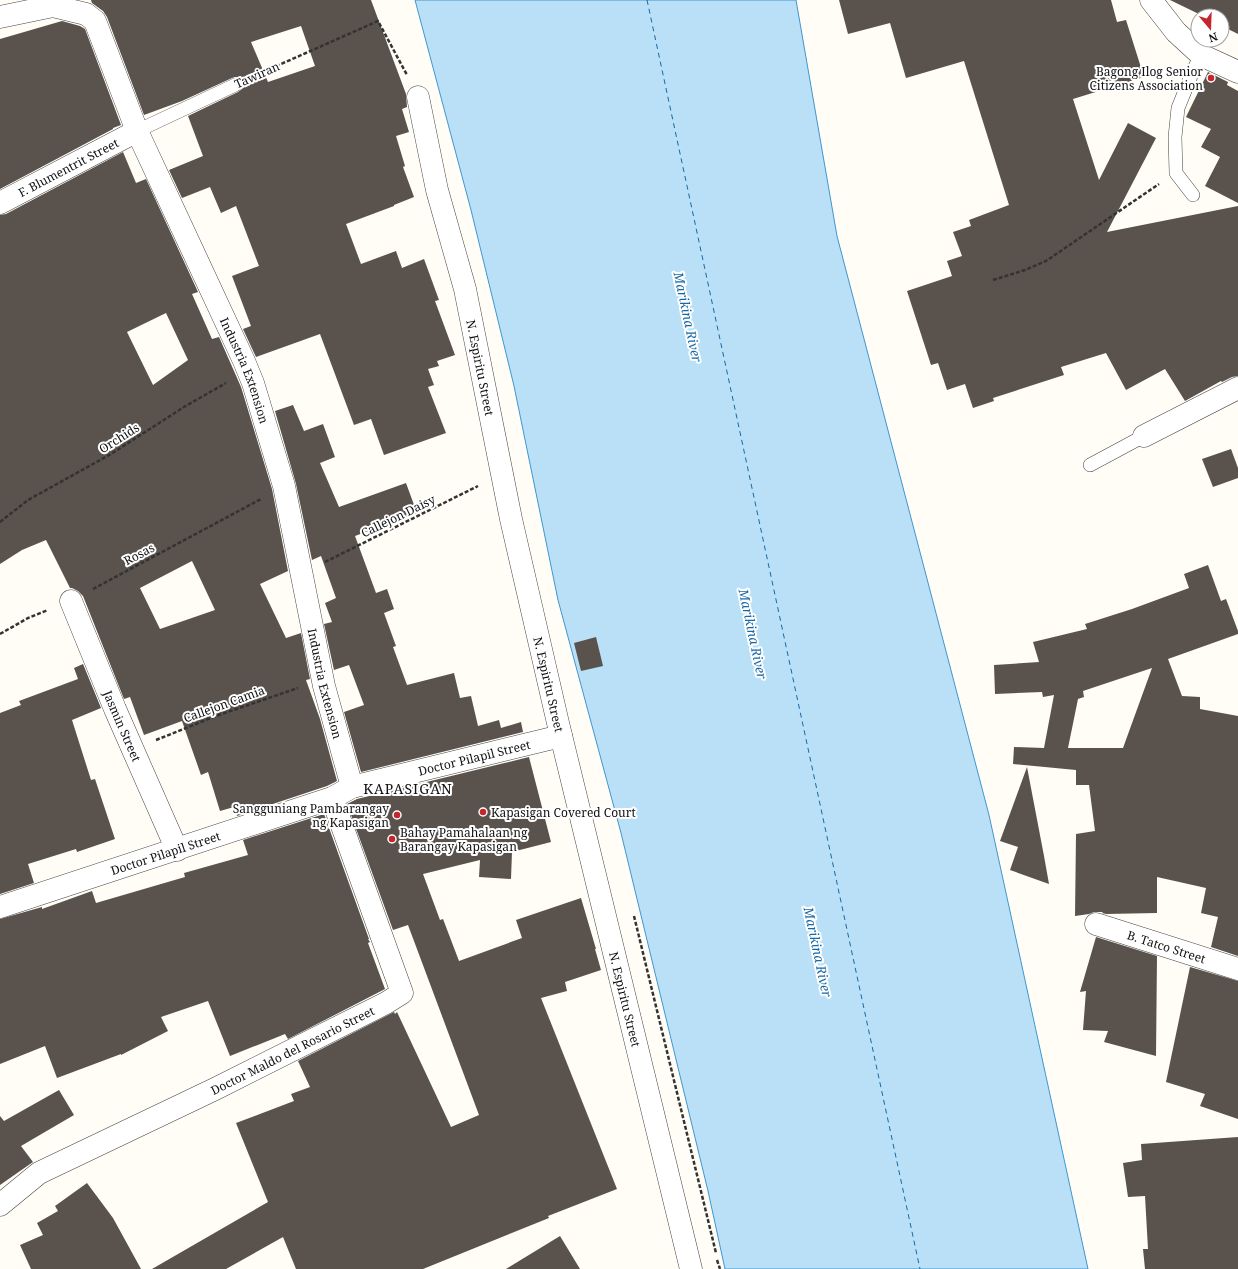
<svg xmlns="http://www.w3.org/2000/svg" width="1238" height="1269" viewBox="0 0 1238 1269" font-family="'Noto Serif',serif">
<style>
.water{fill:#b9e0f7;stroke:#3f96cf}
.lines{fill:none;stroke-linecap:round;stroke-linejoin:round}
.ferry{stroke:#1768a6;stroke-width:1;stroke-dasharray:5 4;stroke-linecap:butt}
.building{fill:#5a524d;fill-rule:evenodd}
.service-casing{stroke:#444;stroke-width:14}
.minor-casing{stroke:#444;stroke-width:23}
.path{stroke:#333;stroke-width:2.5;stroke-dasharray:4 2;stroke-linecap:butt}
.service{stroke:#fff;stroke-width:13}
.minor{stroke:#fff;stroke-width:22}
.poi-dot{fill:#c4262e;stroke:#fff;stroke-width:1.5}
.labels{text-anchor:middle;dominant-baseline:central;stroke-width:4;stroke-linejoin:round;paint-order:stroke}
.poi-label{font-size:12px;fill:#111;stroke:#fff;text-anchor:end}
.street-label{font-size:12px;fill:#111;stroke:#fff}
.water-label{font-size:13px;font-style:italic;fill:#1768a6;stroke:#fff}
.quarter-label{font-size:14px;letter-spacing:1px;fill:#111;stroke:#fff}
</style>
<rect width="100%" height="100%" fill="#fffdf5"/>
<polygon class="water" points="415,0 796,0 837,236 989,815 1088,1269 725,1269 708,1191 621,833 558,600 514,386 471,210"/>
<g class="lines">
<polyline class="ferry" points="647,0 920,1269"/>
</g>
<g class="building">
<path d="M91 0H371L406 94 407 107 402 109 409 132 396 136 405 166 403 167 414 197 394 205V206L346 224 361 264 396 251 402 268 424 259 439 300 435 301 455 355 437 361 439 366 428 369 434 385 428 387 446 433 384 455 371 419 354 425 320 334 256 357 243 329 251 326 232 276 259 266 236 206 221 213 210 187 182 198 169 170 203 156 188 116 238 92 242 89V82L239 78 235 77 232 78 182 101 144 115 107 17 103 11 92 3ZM301 26 315 66 268 82 251 42Z"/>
<polygon points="839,0 1111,0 1117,22 1126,20 1144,77 1073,99 1099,180 1128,123 1156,138 1107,232 1238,206 1238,376 1232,377 1222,382 1221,381 1185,401 1165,369 1126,390 1106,353 1061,367 1064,375 993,398 994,401 973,408 965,384 947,390 938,363 931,365 907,291 952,276 947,261 962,256 953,232 971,226 969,220 1009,205 964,61 906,78 890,23 848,34"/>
<polygon points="1170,0 1238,0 1238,34 1222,26 1222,16 1203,16"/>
<polygon points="62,21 80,26 85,29 121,125 113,128 113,129 0,189 0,39"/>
<polygon points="1208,72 1228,82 1227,85 1238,91 1238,203 1205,186 1220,157 1201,147 1211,129 1186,117"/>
<path d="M123 152 136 183 146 179 198 292 192 294 212 339 219 337 241 387 272 489 288 571 260 584 286 638 301 633 310 679 306 680 320 719 337 781 327 786 237 816 234 807 220 811 208 772 201 775 182 721 144 735 130 697 124 699 83 596 78 591 72 588H70L46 540 22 550 0 564V215L6 214ZM166 313 188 360 153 385 127 332ZM192 561 215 610 160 629 140 588Z"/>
<polygon points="293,405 304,431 323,424 335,457 320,463 339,507 406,483 417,513 355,536 376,593 387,589 394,609 384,613 396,646 393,647 407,685 454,673 460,698 471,696 478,726 499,720 501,728 521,722 523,732 361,772 344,712 364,705 349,665 334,670 324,624 332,622 325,603 336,598 321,556 312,560 296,484 275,411"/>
<polygon points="1231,449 1238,468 1238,478 1213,487 1202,459"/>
<path d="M1208 565 1221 601 1226 599 1238 631V634L1168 659 1182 696 1200 697V709L1238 716V956L1211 947 1218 917 1201 913 1206 888 1157 877V913L1106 914 1102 913 1103 912H1094L1089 914 1075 916 1076 834 1095 831 1089 785H1076V770L1013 764 1014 747 1044 748 1054 695 1043 697 1042 692 995 694 994 665 1039 662 1033 642 1087 629 1085 624 1132 609 1189 588 1184 574ZM1152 668 1123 748H1068L1078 699 1084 697 1083 691Z"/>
<polygon points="596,637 603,666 581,671 574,643"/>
<polygon points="83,664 101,708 72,720 91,780 95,779 115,839 77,852 76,849 28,864 34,883 0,894 0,713 21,705 19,701 78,679 74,668"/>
<polygon points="529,757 551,842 512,852 511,879 479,877 480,860 423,874 440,920 443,919 459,961 522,938 516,920 581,898 596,949 595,949 601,970 565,982 567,991 541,998 617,1189 548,1216 549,1218 423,1269 296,1269 283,1237 226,1269 152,1269 268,1202 236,1123 294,1101 291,1094 310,1087 298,1061 394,1012 395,1014 397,1012 451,1127 479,1115 408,925 393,930 347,804 357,799"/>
<polygon points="1027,767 1044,856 1049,884 1010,870 1018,847 1000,841"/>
<polygon points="324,814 369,939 368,939 370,942 368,943 385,989 288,1039 285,1034 230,1056 208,1001 161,1017 168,1031 121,1055 121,1054 57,1078 45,1046 0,1064 0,919 42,907 42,909 92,891 96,903 185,877 184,873 248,855 243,840"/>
<polygon points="1096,937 1157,956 1156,1056 1104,1042 1108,1031 1083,1030 1086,991 1080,992"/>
<polygon points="1190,967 1238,981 1238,1119 1200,1106 1205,1094 1166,1082"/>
<polygon points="59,1090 74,1115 21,1146 33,1162 0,1185 0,1116 4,1121"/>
<polygon points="1238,1137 1238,1269 1145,1269 1143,1249 1148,1249 1145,1196 1128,1197 1123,1163 1142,1160 1141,1144"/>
<polygon points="87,1183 113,1218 141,1269 31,1269 20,1245 43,1235 37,1223 58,1211 55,1206"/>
<polygon points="560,1236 580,1269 506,1269"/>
</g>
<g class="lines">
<g class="service-casing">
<g id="service">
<polyline points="137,131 235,85"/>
<polyline points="1193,195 1176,173 1175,137 1178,108 1193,71 1201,55"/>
<polyline points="1090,465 1144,436"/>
</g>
</g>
<g class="minor-casing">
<g id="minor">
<polyline points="1151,0 1176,32 1201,55 1238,72"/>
<path id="s1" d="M0 17 53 6 86 14 95 21 137 131 244 361 253 383 284 486 324 686 352 787"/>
<path id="s2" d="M418 97 437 190 465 289 511 519 558 723 691 1269"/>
<path id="s3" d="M0 203 137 131"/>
<polyline points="1144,436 1238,388"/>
<path id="s4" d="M71 601 115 709 177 850"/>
<path id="s5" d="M0 907 332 798 352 787 561 736"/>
<path id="s6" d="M1096 924 1238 969"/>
<path id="s7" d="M0 1205 39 1173 215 1089 386 1003 402 993 332 798"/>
</g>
</g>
<g class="path">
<polyline points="254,76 378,21 407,75"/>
<polyline points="993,280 1025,270 1046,261 1159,184"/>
<polyline points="0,522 28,500 111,454 184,407 226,383"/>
<polyline points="325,562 478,486"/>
<polyline points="93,589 261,499"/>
<polyline points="0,634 28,618 48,610"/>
<polyline points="156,740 216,716 298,688"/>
<polyline points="634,916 716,1253"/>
<polyline points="717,1260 720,1269"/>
</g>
<use href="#service" class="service"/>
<use href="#minor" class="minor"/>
</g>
<g class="poi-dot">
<circle cx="1211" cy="78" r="4"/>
<circle cx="483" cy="812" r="4"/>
<circle cx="397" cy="815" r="4"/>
<circle cx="392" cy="839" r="4"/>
</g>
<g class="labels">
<g class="poi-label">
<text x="1203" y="71">Bagong Ilog Senior<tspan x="1203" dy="14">Citizens Association</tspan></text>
<text x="389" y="808">Sangguniang Pambarangay<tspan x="389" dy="14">ng Kapasigan</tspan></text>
<text x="491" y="812" text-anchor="start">Kapasigan Covered Court</text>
<text x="400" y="832" text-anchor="start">Bahay Pamahalaan ng<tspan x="400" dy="14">Barangay Kapasigan</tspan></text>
</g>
<g class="street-label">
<text transform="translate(257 75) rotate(-24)">Tawiran</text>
<text stroke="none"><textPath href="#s3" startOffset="77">F. Blumentrit Street</textPath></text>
<text stroke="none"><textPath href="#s2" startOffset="278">N. Espiritu Street</textPath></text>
<text stroke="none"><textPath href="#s1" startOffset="480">Industria Extension</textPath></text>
<text transform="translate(119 438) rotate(-32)">Orchids</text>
<text transform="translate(398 516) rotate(-26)">Callejon Daisy</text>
<text transform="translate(139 554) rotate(-28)">Rosas</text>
<text stroke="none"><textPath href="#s1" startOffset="804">Industria Extension</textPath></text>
<text stroke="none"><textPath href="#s2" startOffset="602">N. Espiritu Street</textPath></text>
<text transform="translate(224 704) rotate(-20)">Callejon Camia</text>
<text stroke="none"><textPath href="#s4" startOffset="135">Jasmin Street</textPath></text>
<text stroke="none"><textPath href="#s5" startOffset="498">Doctor Pilapil Street</textPath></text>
<text stroke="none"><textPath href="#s5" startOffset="174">Doctor Pilapil Street</textPath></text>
<text stroke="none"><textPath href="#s6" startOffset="74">B. Tatco Street</textPath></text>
<text stroke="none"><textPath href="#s2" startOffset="926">N. Espiritu Street</textPath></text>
<text stroke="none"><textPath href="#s7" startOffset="332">Doctor Maldo del Rosario Street</textPath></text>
</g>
<g class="water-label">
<text transform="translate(688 317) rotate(78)">Marikina River</text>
<text transform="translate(753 634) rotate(78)">Marikina River</text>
<text transform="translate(818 952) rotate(78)">Marikina River</text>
</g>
<g class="quarter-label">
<text x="408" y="788">KAPASIGAN</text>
</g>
</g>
<g transform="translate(1210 28) rotate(161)"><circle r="19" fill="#ffffff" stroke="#a0a0a0"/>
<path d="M0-3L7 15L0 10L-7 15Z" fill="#c4262e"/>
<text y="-6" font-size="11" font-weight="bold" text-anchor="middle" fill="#111111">N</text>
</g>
</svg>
